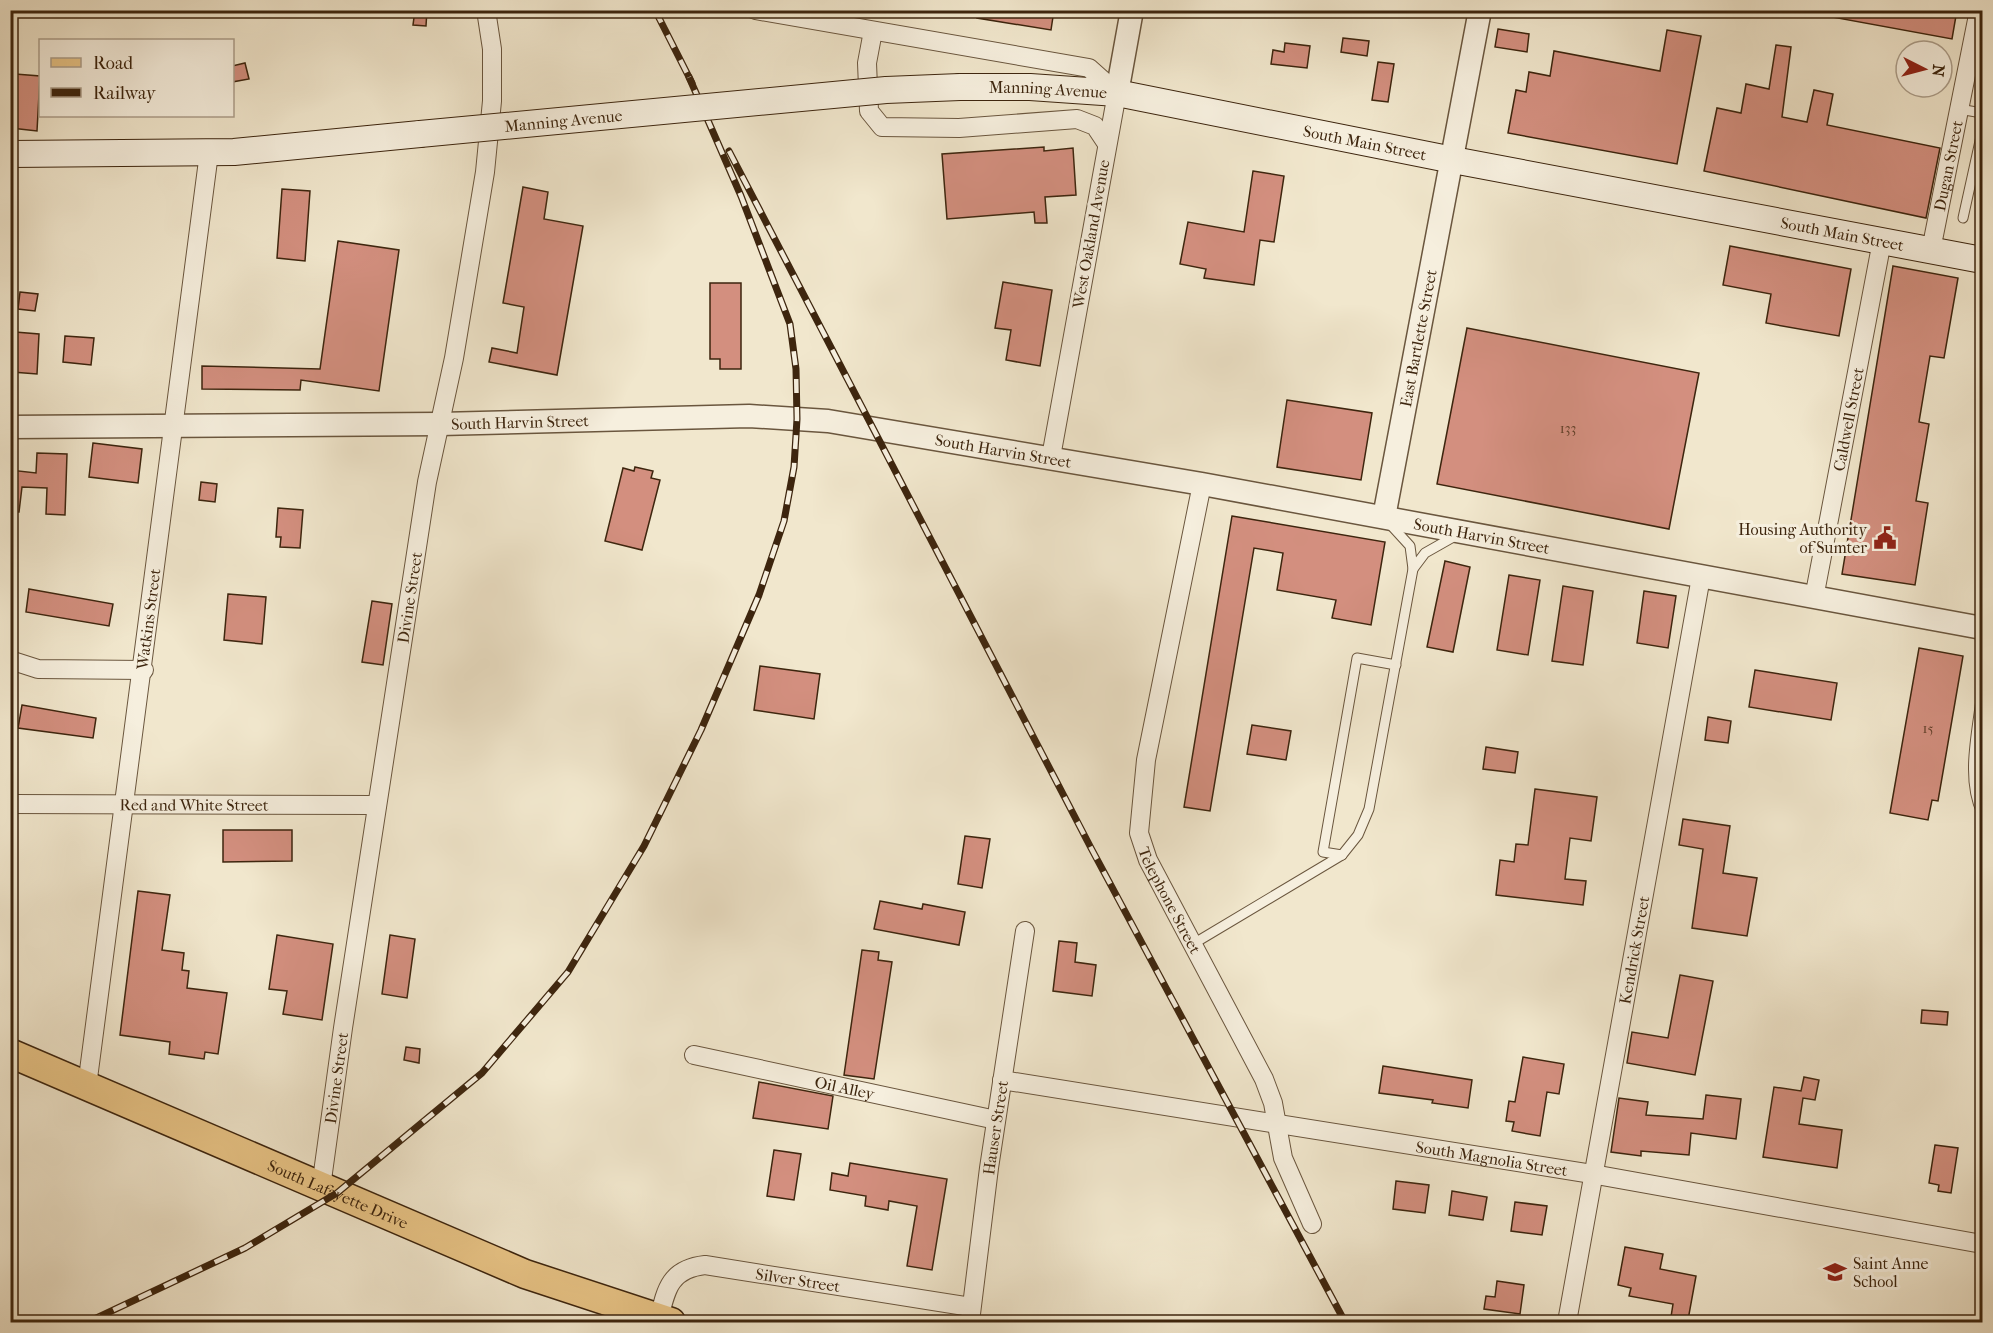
<svg xmlns="http://www.w3.org/2000/svg" width="1993" height="1333" viewBox="0 0 1993 1333" font-family="'IM FELL French Canon',serif">
<style>
.building{fill:#d38f7f;stroke:#3d250e;stroke-width:1.5}
.lines{fill:none;stroke-linecap:round;stroke-linejoin:round}
.service-casing{stroke:#6a563e;stroke-width:11}
.minor-casing{stroke:#6a563e;stroke-width:20}
.tertiary-casing{stroke:#6a563e;stroke-width:25}
.secondary-casing{stroke:#3d250e;stroke-width:28}
.primary-casing{stroke:#3d250e;stroke-width:31}
.service{stroke:#f6efde;stroke-width:9}
.minor{stroke:#f6efde;stroke-width:18}
.tertiary{stroke:#f6efde;stroke-width:22}
.secondary{stroke:#f6efde;stroke-width:26}
.primary{stroke:#e8c486;stroke-width:28}
.rail-casing{stroke:#3d250e;stroke-width:7}
.rail{stroke:#f6efde;stroke-width:4.5;stroke-dasharray:14;stroke-linecap:butt}
.secondary-bridge-casing{stroke:#3d250e;stroke-width:28;stroke-linecap:butt}
.secondary-bridge{stroke:#f6efde;stroke-width:26}
.labels{text-anchor:middle;dominant-baseline:central;stroke-width:6;stroke-linejoin:round;paint-order:stroke}
.number-label{font-size:14px;fill:#62402a}
.street-label{font-size:16px;fill:#3d250e;stroke:#f6efde}
.poi-label{font-size:16px;fill:#3d250e;stroke:#f6efde;text-anchor:end}
</style>
<rect width="100%" height="100%" fill="#f1e7cd"/>
<filter id="stains"><feTurbulence type="fractalNoise" baseFrequency=".00333" numOctaves="4"/><feColorMatrix values="0 0 0 0 .2 0 0 0 0 .09 0 0 0 0 .02 0 0 0 .5 -.17"/></filter>
<radialGradient id="worn" r=".72"><stop offset=".6" stop-color="#630" stop-opacity="0"/><stop offset="1" stop-color="#630" stop-opacity=".3"/></radialGradient>
<g class="building">
<polygon points="415,10 427,10 426,26 413,25"/>
<polygon points="977,10 1054,10 1051,30 977,18"/>
<polygon points="1833,10 1957,10 1952,39 1832,17"/>
<polygon points="1498,29 1529,34 1527,52 1495,47"/>
<polygon points="1667,30 1701,36 1677,164 1508,133 1516,90 1526,92 1529,72 1550,76 1554,51 1660,71"/>
<polygon points="1343,38 1369,41 1367,56 1341,52"/>
<polygon points="1285,43 1310,46 1307,68 1271,64 1273,50 1284,52"/>
<polygon points="1776,45 1791,47 1782,117 1807,122 1814,90 1833,94 1827,125 1940,148 1926,218 1704,171 1717,108 1741,113 1746,84 1769,89"/>
<polygon points="1378,62 1394,64 1388,102 1372,100"/>
<polygon points="245,63 249,79 232,82 232,66"/>
<polygon points="15,74 40,76 37,131 11,128"/>
<polygon points="1044,147 1044,151 1073,148 1076,195 1045,197 1047,223 1035,223 1034,212 947,219 942,154"/>
<polygon points="1253,171 1284,176 1274,242 1260,240 1254,285 1204,278 1206,269 1180,264 1188,222 1244,232"/>
<polygon points="523,187 548,192 544,219 583,226 557,375 489,362 492,348 517,353 524,307 503,303"/>
<polygon points="282,189 310,191 305,261 277,258"/>
<polygon points="338,241 399,250 379,391 301,380 300,390 202,389 202,366 320,369"/>
<polygon points="1730,246 1851,269 1839,336 1766,323 1771,294 1723,285"/>
<polygon points="1893,266 1958,278 1944,358 1930,356 1919,422 1929,424 1916,501 1928,503 1915,585 1842,574"/>
<polygon points="1003,282 1052,290 1040,366 1006,360 1011,330 995,328"/>
<polygon points="710,283 741,283 741,369 720,369 720,359 710,359"/>
<polygon points="20,292 38,294 35,311 18,309"/>
<polygon points="1467,328 1699,373 1669,529 1437,484"/>
<polygon points="15,332 39,334 37,374 12,372"/>
<polygon points="65,336 94,338 91,365 63,362"/>
<polygon points="1287,400 1372,413 1361,480 1277,467"/>
<polygon points="93,443 142,449 138,483 89,477"/>
<polygon points="37,453 67,454 65,515 46,514 47,488 22,487 19,512 10,512 10,470 36,473"/>
<polygon points="635,467 653,471 651,478 660,480 642,550 605,541 623,468 634,471"/>
<polygon points="201,482 217,484 215,502 199,500"/>
<polygon points="278,508 303,510 300,548 280,547 281,537 276,537"/>
<polygon points="1232,516 1385,542 1371,625 1332,618 1336,600 1277,590 1283,553 1254,548 1210,811 1184,807"/>
<polygon points="1445,561 1470,567 1453,652 1427,647"/>
<polygon points="1509,575 1540,580 1528,655 1497,650"/>
<polygon points="1563,586 1593,591 1583,665 1552,661"/>
<polygon points="29,589 113,604 109,626 26,612"/>
<polygon points="1644,591 1676,596 1668,648 1637,643"/>
<polygon points="228,594 266,597 262,644 224,640"/>
<polygon points="372,601 392,604 383,665 362,662"/>
<polygon points="1919,648 1963,656 1938,801 1932,800 1928,820 1890,813"/>
<polygon points="760,666 820,674 814,719 754,710"/>
<polygon points="1755,670 1837,683 1831,720 1749,707"/>
<polygon points="22,705 96,718 93,738 18,728"/>
<polygon points="1708,717 1731,721 1728,743 1705,740"/>
<polygon points="1252,725 1291,731 1286,760 1247,754"/>
<polygon points="1486,747 1518,752 1515,773 1483,769"/>
<polygon points="1535,789 1597,797 1591,841 1570,838 1565,879 1586,881 1583,905 1496,895 1500,860 1514,862 1516,844 1528,845"/>
<polygon points="1683,819 1730,826 1723,873 1757,878 1747,936 1692,928 1703,849 1679,845"/>
<polygon points="223,830 292,830 292,861 223,862"/>
<polygon points="965,836 990,839 982,888 958,884"/>
<polygon points="138,891 170,895 162,950 184,953 182,970 189,971 187,988 227,993 218,1054 205,1052 204,1059 169,1054 170,1042 120,1035"/>
<polygon points="880,901 922,909 923,904 965,912 959,945 874,929"/>
<polygon points="277,935 333,944 322,1020 283,1014 287,991 269,989"/>
<polygon points="390,935 415,939 407,998 382,994"/>
<polygon points="1059,941 1077,943 1075,962 1096,965 1092,996 1053,991"/>
<polygon points="862,950 879,952 878,960 892,962 874,1079 844,1075"/>
<polygon points="1680,975 1713,981 1695,1075 1627,1063 1632,1032 1668,1038"/>
<polygon points="1922,1010 1948,1012 1947,1025 1921,1023"/>
<polygon points="406,1047 420,1049 419,1063 404,1060"/>
<polygon points="1523,1057 1564,1064 1559,1094 1547,1092 1540,1136 1512,1131 1514,1122 1506,1121 1509,1101 1515,1102"/>
<polygon points="1383,1066 1472,1080 1468,1108 1432,1103 1433,1100 1379,1093"/>
<polygon points="1804,1077 1819,1080 1815,1100 1803,1098 1799,1124 1842,1130 1837,1168 1763,1157 1774,1087 1801,1091"/>
<polygon points="759,1082 833,1096 828,1129 753,1118"/>
<polygon points="1706,1095 1741,1099 1736,1139 1691,1133 1689,1155 1641,1151 1641,1156 1611,1152 1619,1098 1648,1102 1646,1115 1703,1119"/>
<polygon points="1935,1145 1958,1148 1951,1193 1938,1191 1939,1185 1929,1183"/>
<polygon points="774,1150 801,1154 794,1200 767,1196"/>
<polygon points="850,1163 947,1179 932,1270 907,1266 917,1206 889,1201 888,1210 865,1206 866,1196 830,1190 832,1173 848,1176"/>
<polygon points="1396,1181 1429,1185 1425,1213 1393,1209"/>
<polygon points="1452,1191 1487,1197 1483,1220 1449,1215"/>
<polygon points="1515,1202 1547,1206 1542,1235 1511,1231"/>
<polygon points="1625,1247 1663,1254 1660,1269 1696,1276 1688,1320 1671,1317 1673,1304 1629,1296 1631,1288 1618,1285"/>
<polygon points="1497,1281 1524,1285 1520,1314 1484,1309 1486,1296 1495,1297"/>
</g>
<g class="lines">
<g class="service-casing">
<g id="service">
<polyline points="1971,59 1982,61"/>
<polyline points="1959,109 1982,113"/>
<polyline points="1963,218 1982,132"/>
<polyline points="1413,569 1425,553 1455,536"/>
<path d="M1982 691C1978 730 1965 777 1982 813"/>
<polyline points="1342,855 1323,852 1357,658 1396,665"/>
<polyline points="1193,944 1342,855 1358,835 1369,809 1413,569 1410,546 1389,523"/>
</g>
</g>
<g class="minor-casing">
<g id="minor">
<polyline points="755,10 1089,68 1117,93 1051,457"/>
<polyline points="873,31 867,63 869,111 882,127 959,128 1077,119 1095,126 1107,144"/>
<path id="s1" d="M1931 250 1979 10"/>
<path id="s2" d="M1202 484 1146 760 1139 833 1148 860 1264 1079 1273 1103 1283 1158 1312 1224"/>
<path id="s3" d="M1814 598 1882 241"/>
<polyline points="10,660 38,669 144,670"/>
<path id="s4" d="M10 804 377 805"/>
<path id="s5" d="M694 1055 996 1120"/>
<path id="s6" d="M1002 1080 1592 1174 1982 1244"/>
<path id="s7" d="M87 1086 209 153"/>
<path id="s8" d="M321 1187 343 1028 427 482 454 358 485 172 492 101V49L486 10"/>
<path id="s9" d="M659 1319C666 1289 670 1269 705 1265L971 1307"/>
<path id="s10" d="M970 1322 989 1168 1025 931"/>
<path id="s11" d="M1567 1322 1701 577"/>
</g>
</g>
<g class="tertiary-casing">
<g id="tertiary">
<polyline points="1117,93 1132,10"/>
<path id="s12" d="M10 427 440 424 749 416 828 421 1202 484 1982 628"/>
<path id="s13" d="M1384 517 1480 10"/>
</g>
</g>
<g class="secondary-casing">
<g id="secondary">
<path id="s14" d="M960 87H1030L1117 93 1453 160 1982 260"/>
<polyline points="10,154 234,152 420,134"/>
</g>
</g>
<g class="primary-casing">
<g id="primary">
<path id="s15" d="M10 1053 525 1274 671 1322"/>
</g>
</g>
<use href="#service" class="service"/>
<use href="#minor" class="minor"/>
<use href="#tertiary" class="tertiary"/>
<use href="#secondary" class="secondary"/>
<use href="#primary" class="primary"/>
<g class="rail-casing">
<g id="rail">
<polyline points="655,10 692,83"/>
<polyline points="729,151 1091,848 1345,1322"/>
<polyline points="88,1322 245,1248 337,1193 482,1073 568,972 644,846 701,730 759,595 784,521 794,467 797,419 796,369 790,324 741,196 689,77"/>
</g>
</g>
<use href="#rail" class="rail"/>
<g class="secondary-bridge-casing">
<g id="secondary-bridge">
<path id="s16" d="M420 134 886 90 960 87"/>
</g>
</g>
<use href="#secondary-bridge" class="secondary-bridge"/>
</g>
<defs>
<g id="civic-bare" transform="scale(1.8)"><path d="M-.6-6.5H3V-4.5H.6V-3L4-1V1h2V6H-6V1h2V-1L-.6-3ZM-1.2 2.5V6h2.4V2.5Z" fill="#8f2418" stroke="#f6efde" stroke-width="2.5" paint-order="stroke"/></g>
<g id="school-bare" transform="scale(1.8)"><path d="M0-5L7-2L0 1L-7-2ZM-4 1L0 2.5L4 1V4Q0 6-4 4Z" fill="#8f2418" stroke="#f6efde" stroke-width="2.5" paint-order="stroke"/></g>
</defs>
<g fill-rule="evenodd">
<use href="#civic-bare" x="1885" y="538"/>
<use href="#school-bare" x="1835" y="1272"/>
</g>
<g class="labels">
<g class="number-label">
<text x="1568" y="428">133</text>
<text x="1928" y="728">15</text>
</g>
<g class="street-label">
<text stroke="none"><textPath href="#s14" startOffset="88">Manning Avenue</textPath></text>
<text stroke="none"><textPath href="#s16" startOffset="144">Manning Avenue</textPath></text>
<text stroke="none"><textPath href="#s14" startOffset="410">South Main Street</textPath></text>
<text stroke="none"><textPath href="#s1" startOffset="86">Dugan Street</textPath></text>
<text stroke="none"><textPath href="#s14" startOffset="896">South Main Street</textPath></text>
<text transform="translate(1091 234) rotate(-80)">West Oakland Avenue</text>
<text stroke="none"><textPath href="#s13" startOffset="182">East Bartlette Street</textPath></text>
<text stroke="none"><textPath href="#s3" startOffset="182">Caldwell Street</textPath></text>
<text stroke="none"><textPath href="#s12" startOffset="510">South Harvin Street</textPath></text>
<text stroke="none"><textPath href="#s12" startOffset="996">South Harvin Street</textPath></text>
<text stroke="none"><textPath href="#s12" startOffset="1482">South Harvin Street</textPath></text>
<text stroke="none"><textPath href="#s8" startOffset="596">Divine Street</textPath></text>
<text stroke="none"><textPath href="#s7" startOffset="471">Watkins Street</textPath></text>
<text stroke="none"><textPath href="#s4" startOffset="184">Red and White Street</textPath></text>
<text stroke="none"><textPath href="#s2" startOffset="429">Telephone Street</textPath></text>
<text stroke="none"><textPath href="#s11" startOffset="378">Kendrick Street</textPath></text>
<text stroke="none"><textPath href="#s8" startOffset="110">Divine Street</textPath></text>
<text stroke="none"><textPath href="#s5" startOffset="154">Oil Alley</textPath></text>
<text stroke="none"><textPath href="#s10" startOffset="196">Hauser Street</textPath></text>
<text stroke="none"><textPath href="#s6" startOffset="496">South Magnolia Street</textPath></text>
<text stroke="none"><textPath href="#s15" startOffset="357">South Lafayette Drive</textPath></text>
<text stroke="none"><textPath href="#s9" startOffset="172">Silver Street</textPath></text>
</g>
<g class="poi-label">
<text x="1867" y="529">Housing Authority<tspan x="1867" dy="18">of Sumter</tspan></text>
<text x="1853" y="1263" text-anchor="start">Saint Anne<tspan x="1853" dy="18">School</tspan></text>
</g>
</g>
<rect width="1993" height="1333" fill="none" stroke="#f1e7cd" stroke-width="36"/>
<rect x="12" y="12" width="1969" height="1309" fill="none" stroke="#3d250e" stroke-width="3"/>
<rect x="18" y="18" width="1957" height="1297" fill="none" stroke="#3d250e" stroke-width="1.5"/>
<rect x="39" y="39" width="195" height="78" fill="#f6efde" stroke="#ac9e8b" stroke-width="1.5"/>
<rect x="51" y="58" width="30" height="9" fill="#e8c486" stroke="#ac9e8b" stroke-width="1.5"/>
<text x="93" y="69" font-size="18" fill="#3d250e">Road</text>
<rect x="51" y="88" width="30" height="9" fill="#3d250e" stroke="#ac9e8b" stroke-width="1.5"/>
<text x="93" y="99" font-size="18" fill="#3d250e">Railway</text>
<g transform="translate(1924 69) rotate(96)"><circle r="28" fill="#f6efde" stroke="#ac9e8b" stroke-width="1.5"/>
<path d="M0-4.5L10 22L0 15L-10 22Z" fill="#8f2418"/>
<text y="-9" font-size="16" font-weight="bold" text-anchor="middle" fill="#3d250e">N</text>
</g>
<rect width="100%" height="100%" filter="url(#stains)"/>
<rect width="100%" height="100%" fill="url(#worn)"/>
</svg>
